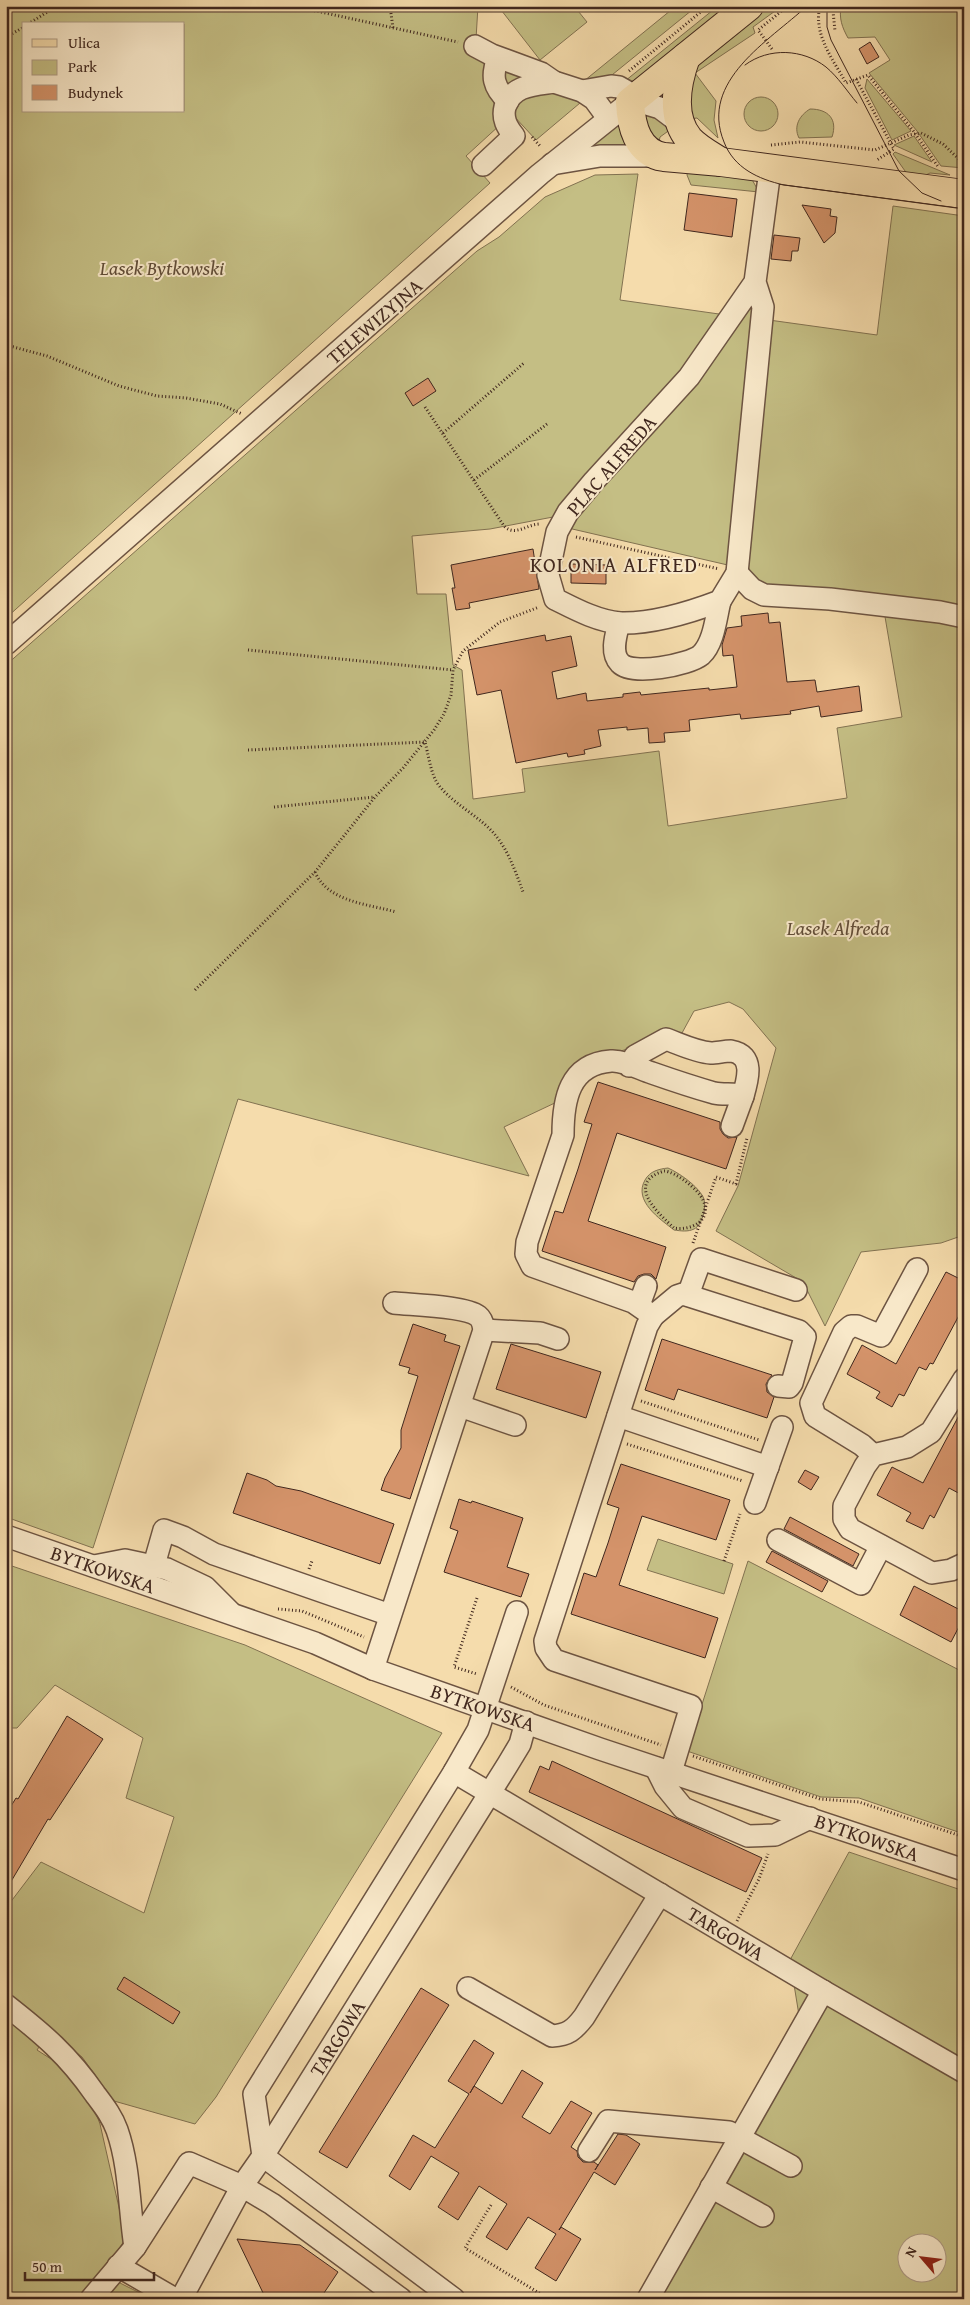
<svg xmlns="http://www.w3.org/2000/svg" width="970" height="2305" viewBox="0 0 970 2305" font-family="'Gentium Book Plus',serif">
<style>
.green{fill:#c4be84;stroke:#827251;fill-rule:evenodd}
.building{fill:#d4936a;stroke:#40271e}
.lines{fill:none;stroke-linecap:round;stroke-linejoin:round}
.minor-casing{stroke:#6d5442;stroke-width:24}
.major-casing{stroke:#40271e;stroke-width:30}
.path{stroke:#40271e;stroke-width:3;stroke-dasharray:1 2.5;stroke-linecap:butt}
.minor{stroke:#f8e8c9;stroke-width:21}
.major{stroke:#f5dcac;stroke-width:28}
.tram{stroke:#40271e;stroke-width:1}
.labels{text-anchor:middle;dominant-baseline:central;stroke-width:4;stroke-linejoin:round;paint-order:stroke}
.park-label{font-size:20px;font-style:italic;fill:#614d38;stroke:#f8e8c9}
.street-label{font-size:20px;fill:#40271e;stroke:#f8e8c9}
.neighbourhood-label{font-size:21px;letter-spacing:1px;fill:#40271e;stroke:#f8e8c9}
</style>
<rect width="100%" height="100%" fill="#f5dcac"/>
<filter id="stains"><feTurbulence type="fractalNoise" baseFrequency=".004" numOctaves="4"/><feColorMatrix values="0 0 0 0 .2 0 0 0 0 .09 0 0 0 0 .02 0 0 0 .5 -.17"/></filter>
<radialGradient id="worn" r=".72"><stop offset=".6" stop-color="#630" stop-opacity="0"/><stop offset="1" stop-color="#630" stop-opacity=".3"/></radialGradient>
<g class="green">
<path d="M6 6H478L476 39C507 62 538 93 577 99L580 103 536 140 512 114 466 156 490 183 6 618ZM24 24H184V111H24Z"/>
<polygon points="498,6 574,6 587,22 540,60"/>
<polygon points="676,6 697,6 607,79 584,81"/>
<polygon points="718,6 730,6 640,78 630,82 625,81"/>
<polygon points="769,6 782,6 753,27 755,33 695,73 716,101 714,120 718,138 697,118 689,119 688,81 699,60"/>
<path d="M841 6H964V168L941 166 917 131 869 73 890 60 875 37 848 38C842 27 839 19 841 6Z"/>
<polygon points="867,79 911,131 892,140 865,88"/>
<circle cx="761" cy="114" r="17"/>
<path d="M810 109C828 109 838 119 832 137L799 138C793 126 800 115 810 109Z"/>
<polygon points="650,112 671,129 660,137 658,146 643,117"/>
<polygon points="623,119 633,148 584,150"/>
<polygon points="914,136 932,162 894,145"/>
<polygon points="895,152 950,175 930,173 918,179 910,178 893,154"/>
<polygon points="688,170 750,176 759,192 691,185 687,175"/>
<path d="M638 174 620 300 726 315 647 412 553 517 490 529 412 536 417 594H446L453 665 462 670 473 799 525 792 522 769 659 751 668 826 847 798 837 728 902 717 882 599 772 593 745 575 769 320 877 335 893 206 964 216V1235L941 1243 861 1252 825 1326 803 1282 716 1231 738 1186 776 1048 743 1009 729 1002 694 1011 682 1033C658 1032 661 1039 641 1045 617 1053 594 1056 571 1068L559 1101 504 1127 529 1176 238 1099 93 1548 6 1517V665L477 251 499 237 545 197 595 175Z"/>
<polygon points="753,295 758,313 732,566 568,528"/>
<path d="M668 1168C679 1173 695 1184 702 1195 708 1203 703 1225 694 1229 688 1232 681 1231 674 1230 660 1219 633 1201 645 1180 650 1171 659 1169 668 1168Z"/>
<polygon points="658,1539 733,1564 724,1594 647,1570"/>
<polygon points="748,1561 961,1671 964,1667 964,1834 859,1798 821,1797 687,1751"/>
<polygon points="6,1564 245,1645 442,1733 216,2097 195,2124 114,2101 82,2057 50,2031 37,2050 65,2068 93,2105 100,2124 120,2212 124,2241 111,2261 78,2299 6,2299 6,1908 41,1862 144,1913 174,1817 126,1798 143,1738 55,1685 17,1728 6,1728"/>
<path d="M849 1852 964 1891V2299H654L804 2046 790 1960ZM908 2242H938V2272H908Z"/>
<polygon points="116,2281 152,2299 104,2299"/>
</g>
<g class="building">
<polygon points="870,42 879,57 867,64 859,49"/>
<polygon points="689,193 737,199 732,237 684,230"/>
<polygon points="802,205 831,209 830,216 837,217 835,233 824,243"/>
<polygon points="774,235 800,238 798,251 792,251 791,261 771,259"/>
<polygon points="428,378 436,391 413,406 405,393"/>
<polygon points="533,549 539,589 469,603 470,608 456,610 452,588 455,588 451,565"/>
<polygon points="571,564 606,565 606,584 571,583"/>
<polygon points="768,613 769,623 780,622 787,682 815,680 817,692 859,686 862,711 821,717 819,706 790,711 791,714 741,719 740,714 689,720 690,731 664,733 665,742 649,743 648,728 627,730 627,727 598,730 601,746 584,750 585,754 568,757 567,753 516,763 501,690 477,695 468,650 545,635 546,641 571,636 577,666 552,672 557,699 586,693 587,701 623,697 623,694 640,692 641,695 709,688 709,690 737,687 733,655 723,656 722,645 727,628 742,626 741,616"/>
<polygon points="598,1082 720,1122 720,1129 723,1134 728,1138 737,1137 726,1169 617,1133 588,1221 666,1247 656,1279 651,1274 644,1274 638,1276 634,1282 542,1251 555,1211 563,1213 578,1169 592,1124 584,1122"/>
<polygon points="946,1272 964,1281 964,1306 933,1364 930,1363 926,1370 919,1367 904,1396 899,1394 892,1407 876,1398 880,1392 847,1374 862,1345 896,1364"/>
<polygon points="413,1324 446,1335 444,1341 460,1346 410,1499 381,1490 385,1478 401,1448 401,1430 418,1376 408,1373 410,1368 399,1365"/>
<polygon points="662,1339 772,1375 766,1384 767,1392 774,1397 767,1418 678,1389 674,1400 645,1390"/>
<polygon points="511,1344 601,1372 586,1418 496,1389"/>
<polygon points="964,1406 964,1496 949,1488 934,1518 930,1515 923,1529 906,1521 911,1513 877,1495 892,1467 923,1483"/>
<polygon points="621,1464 730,1500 716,1540 642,1516 619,1585 718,1618 705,1658 571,1614 584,1573 596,1577 608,1543 619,1508 607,1504"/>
<polygon points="805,1470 819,1477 811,1490 798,1482"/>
<polygon points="247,1473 267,1480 276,1486 301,1491 394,1524 380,1564 233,1513"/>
<polygon points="459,1499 471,1503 472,1501 523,1518 507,1567 529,1574 521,1597 444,1572 458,1531 450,1528"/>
<polygon points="790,1517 859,1554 853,1566 784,1529"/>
<polygon points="772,1551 828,1581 822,1592 766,1562"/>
<polygon points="914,1586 964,1612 964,1617 951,1642 900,1615"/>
<polygon points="67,1716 103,1739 50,1820 48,1819 6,1890 6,1814 16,1798 18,1799"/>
<polygon points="552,1761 762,1858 746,1892 529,1792 540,1766 549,1770"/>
<polygon points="124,1977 180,2012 173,2024 117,1989"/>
<polygon points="421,1988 449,2005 347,2168 319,2152"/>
<polygon points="474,2040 494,2053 470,2093 474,2086 502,2104 522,2070 543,2083 522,2117 550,2134 571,2101 592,2113 571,2147 577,2151 578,2157 583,2162 594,2162 598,2165 595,2170 618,2134 626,2135 640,2144 615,2185 594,2172 559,2230 561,2227 581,2239 556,2281 535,2268 556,2234 528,2217 507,2250 486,2237 507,2204 479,2186 458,2220 438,2207 459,2173 431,2156 410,2190 389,2176 413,2135 435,2148 469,2094 448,2081"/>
<polygon points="237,2239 300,2245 338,2272 320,2299 266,2299"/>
</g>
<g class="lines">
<g class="minor-casing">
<g id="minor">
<polyline points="475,46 492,55 541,73 554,82 582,91 594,99 608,118"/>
<path d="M498 58C491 76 493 87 508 101"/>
<polyline points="582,91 611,86 619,87 626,91 633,100 660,108 680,123"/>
<polyline points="552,164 600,156 656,156"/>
<path d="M483 165 514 136C507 127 502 119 505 107 512 85 534 85 554 82"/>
<path d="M755 282 763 307 737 573 720 601C691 612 652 624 620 623 597 621 575 609 555 599L548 575 557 532 568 512 594 481 689 377 755 282 770 170"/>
<polyline points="737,573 752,589 764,595 830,599 940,612 964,617"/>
<path d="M619 623C616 635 610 653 620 663 632 676 689 665 701 655 714 643 716 617 720 601"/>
<polyline points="6,644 540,174 630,102"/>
<path d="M629 1066 635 1056 666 1039C680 1044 696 1052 711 1053 717 1053 724 1051 731 1051 755 1055 748 1079 743 1096 737 1093 723 1095 714 1093 693 1087 672 1080 652 1073 640 1069 623 1060 611 1061 569 1064 563 1100 563 1135L527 1242 526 1254 532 1266 633 1302 653 1316 647 1326 545 1641 546 1648 554 1660 691 1706 671 1772"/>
<polyline points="732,1126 743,1096"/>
<polyline points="688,1295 701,1259 796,1290"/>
<polyline points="639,1305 646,1286"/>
<polyline points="653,1316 677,1296 683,1294 799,1331 805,1337 792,1383 789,1387 778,1386"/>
<polyline points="484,1330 540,1333 558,1339"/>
<polyline points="964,1379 931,1432 907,1447 873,1455 865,1466 844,1506 844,1519 850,1529 932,1573 951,1570 964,1564"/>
<polyline points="460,1406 515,1425"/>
<polyline points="618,1416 768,1467"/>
<polyline points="873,1455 862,1445 815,1416 811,1403 844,1332 851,1326 857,1326 881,1336 917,1269"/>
<polyline points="755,1503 782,1427"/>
<polyline points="6,1536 315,1643 373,1669 600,1749 964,1870"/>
<polyline points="778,1540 861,1584 881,1546"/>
<polyline points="154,1565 164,1530 183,1537 214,1554 390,1615"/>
<polyline points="94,1566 125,1560 167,1569 205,1587 230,1612"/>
<path d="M373 1669 484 1330C483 1325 483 1320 478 1316 465 1306 412 1305 394 1303"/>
<polyline points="656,1768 665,1786 683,1808 748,1836 775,1835 810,1818"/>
<polyline points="454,1772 823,1991 964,2072"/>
<path d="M468 1988 552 2036C568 2035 574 2030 584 2017L660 1894"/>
<path d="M6 2005C43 2034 68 2055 95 2094 104 2106 112 2116 117 2130 130 2167 129 2209 135 2247"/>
<polyline points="589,2151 608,2121 729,2132 791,2166"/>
<polyline points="711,2187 763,2216"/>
<polyline points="118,2266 175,2299"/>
<polyline points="91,2299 135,2247 189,2163 242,2186 272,2204 401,2299"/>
<polyline points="181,2299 242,2186 263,2156 254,2094 454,1772 478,1730 517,1612"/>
<polyline points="454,2299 263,2156 508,1764 520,1744 526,1722"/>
<polyline points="648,2299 823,1991"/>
</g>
</g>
<g class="major-casing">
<g id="major">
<path d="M749 6 630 102C631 125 637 153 664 157L721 162 964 194"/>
<path d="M686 57C677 82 670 116 689 139 697 148 710 155 721 162"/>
</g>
</g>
<g class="path">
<polyline points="276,6 316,11 458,42"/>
<polyline points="390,6 393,28"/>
<path d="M820 6C813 35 833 59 846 83L868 75 915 133 939 168"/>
<polyline points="828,6 833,11 835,31"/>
<polyline points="28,24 57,6"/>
<polyline points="6,37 24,27"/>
<polyline points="772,49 758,30 788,6"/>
<polyline points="629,71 708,6"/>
<polyline points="856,79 894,149 877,160"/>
<polyline points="532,137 540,146"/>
<polyline points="771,145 800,142 875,150 909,135 921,133 943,144 964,164"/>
<polyline points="6,345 47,356 119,386 157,396 186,398 220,404 242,414"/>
<path d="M425 407 504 526C515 537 527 524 540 524"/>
<polyline points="443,433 524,363"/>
<polyline points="474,480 547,424"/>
<polyline points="576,537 719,569"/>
<polyline points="248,650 453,670"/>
<path d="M248 750 425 742C428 753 430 768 435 779 446 801 481 816 496 836 509 852 516 873 523 892"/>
<polyline points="274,807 375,797"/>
<path d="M315 872C328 902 368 904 396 912"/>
<polyline points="195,990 315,872 375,797 403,768 434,730 444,714 451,695 453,670 463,651 500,622 539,607"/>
<path d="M664 1171C675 1171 699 1190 703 1200 713 1221 690 1231 674 1228 659 1214 624 1183 664 1171Z"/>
<polyline points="693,1243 716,1177 736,1184 747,1138"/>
<polyline points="641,1401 759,1440"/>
<polyline points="627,1444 743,1481"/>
<polyline points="724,1561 740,1514"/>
<polyline points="309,1569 312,1561"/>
<polyline points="477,1598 454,1667 477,1674"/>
<polyline points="278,1609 302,1611 364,1637"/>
<polyline points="511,1687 544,1705 661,1745"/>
<polyline points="693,1756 820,1799 859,1802 964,1837"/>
<polyline points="737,1921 759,1879 768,1854"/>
<polyline points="491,2205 465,2248 549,2299"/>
</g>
<use href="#minor" class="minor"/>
<use href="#major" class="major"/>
<g class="tram">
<path d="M807 6C769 41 699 81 724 142 734 168 758 179 784 185L964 209"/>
<polyline points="827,6 827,27 831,40 899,171 922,193 941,201"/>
<path d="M745 65C769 47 803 49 826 67 838 77 847 91 857 103"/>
</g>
</g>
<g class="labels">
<g class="park-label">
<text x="162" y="267">Lasek Bytkowski</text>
<text x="838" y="927">Lasek Alfreda</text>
</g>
<g class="street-label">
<text transform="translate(374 321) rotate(-41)">TELEWIZYJNA</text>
<text transform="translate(611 465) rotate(-49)">PLAC ALFREDA</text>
<text transform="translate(103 1569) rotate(19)">BYTKOWSKA</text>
<text transform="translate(483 1707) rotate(19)">BYTKOWSKA</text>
<text transform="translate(867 1837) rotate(19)">BYTKOWSKA</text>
<text transform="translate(726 1933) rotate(31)">TARGOWA</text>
<text transform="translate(337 2038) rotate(-58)">TARGOWA</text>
</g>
<g class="neighbourhood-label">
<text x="614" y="564">KOLONIA ALFRED</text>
</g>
</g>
<rect width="970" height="2305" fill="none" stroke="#f5dcac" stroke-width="25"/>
<rect x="8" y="8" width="955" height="2290" fill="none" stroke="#40271e" stroke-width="2.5"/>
<rect x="12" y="12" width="945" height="2280" fill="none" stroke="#40271e"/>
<rect x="22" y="22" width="162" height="90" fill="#f8e8c9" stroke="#ae9b85"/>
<rect x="32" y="39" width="25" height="8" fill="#f5dcac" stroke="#ae9b85"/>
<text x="68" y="48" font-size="15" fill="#40271e">Ulica</text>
<rect x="32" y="60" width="25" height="15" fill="#c4be84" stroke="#ae9b85"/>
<text x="68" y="72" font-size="15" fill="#40271e">Park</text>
<rect x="32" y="85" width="25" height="15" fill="#d4936a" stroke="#ae9b85"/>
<text x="68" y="98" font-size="15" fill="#40271e">Budynek</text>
<g transform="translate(922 2258) rotate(298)"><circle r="24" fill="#f8e8c9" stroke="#ae9b85"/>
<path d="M0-4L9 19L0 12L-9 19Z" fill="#8f2418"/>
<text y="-8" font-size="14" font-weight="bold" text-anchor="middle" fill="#40271e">N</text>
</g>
<path d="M25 2272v8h129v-8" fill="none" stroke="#40271e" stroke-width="2.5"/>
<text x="32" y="2272" font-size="15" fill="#40271e" stroke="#f8e8c9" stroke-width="4" paint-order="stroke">50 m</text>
<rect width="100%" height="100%" filter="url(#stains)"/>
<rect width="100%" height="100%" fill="url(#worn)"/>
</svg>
